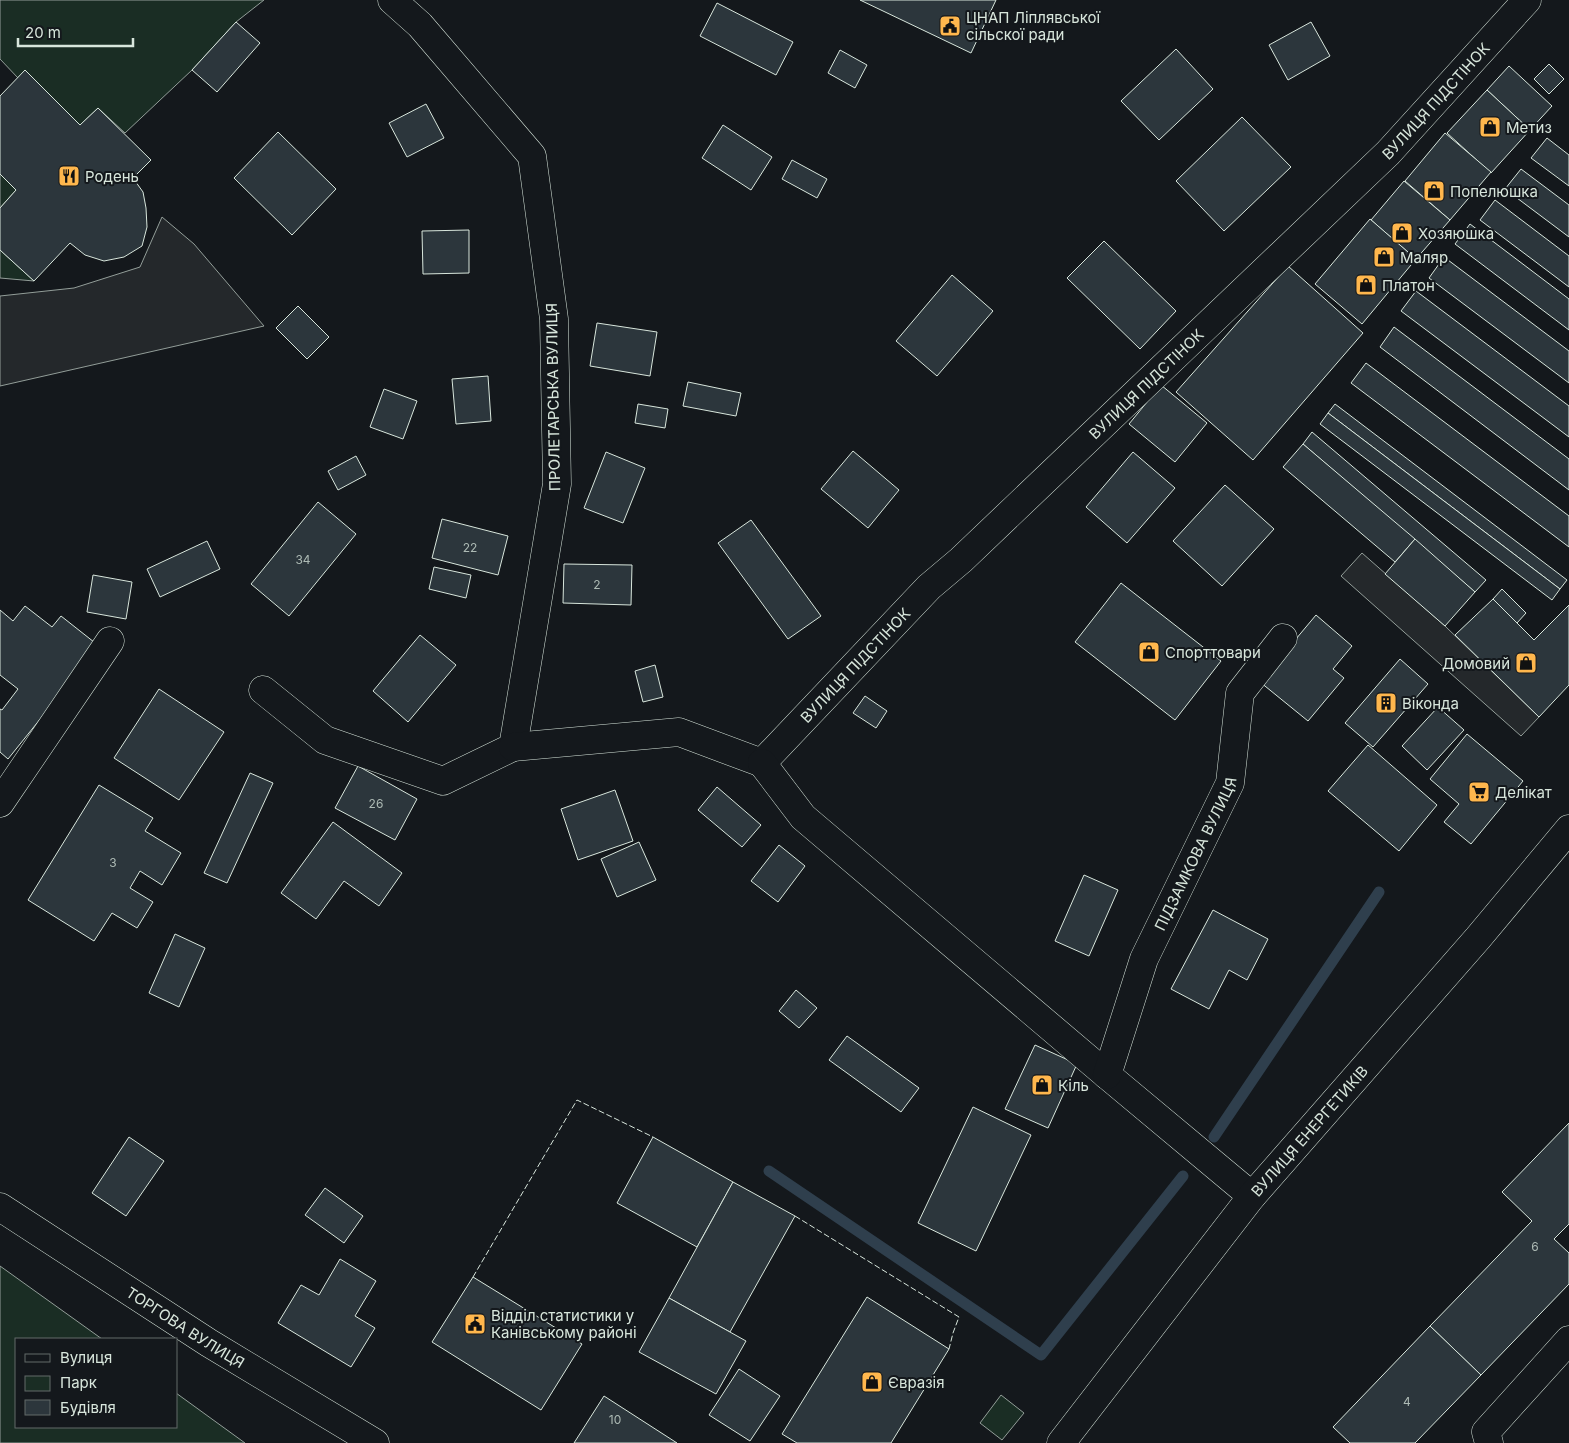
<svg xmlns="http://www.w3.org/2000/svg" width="1569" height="1443" viewBox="0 0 1569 1443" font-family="Inter,sans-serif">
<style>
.green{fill:#1a2d24;stroke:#939e99}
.parking{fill:#24282b;stroke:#939e99}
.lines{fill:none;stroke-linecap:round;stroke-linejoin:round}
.stream{stroke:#2f3f4d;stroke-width:11}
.building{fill:#2c363c;stroke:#d8e6dc}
.street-casing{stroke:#d8e6dc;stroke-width:29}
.primary-casing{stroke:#d8e6dc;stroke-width:29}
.street{stroke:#14181c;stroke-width:28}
.primary{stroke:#14181c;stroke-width:28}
.fence{stroke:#d8e6dc;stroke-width:1;stroke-dasharray:6 2.5;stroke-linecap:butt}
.labels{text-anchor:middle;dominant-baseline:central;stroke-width:4;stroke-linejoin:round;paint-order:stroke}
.number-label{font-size:12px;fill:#adbab4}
.poi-label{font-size:15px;fill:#d8e6dc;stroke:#14181c;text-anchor:start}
.street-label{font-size:15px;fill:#d8e6dc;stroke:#14181c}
</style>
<rect width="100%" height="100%" fill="#14181c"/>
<g class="green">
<polygon points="0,0 264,0 236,22 192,70 125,133 98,108 80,125 25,71 18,78 0,59"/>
<polygon points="0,174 16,190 0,208"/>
<polygon points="0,250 34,281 0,278"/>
<polygon points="0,1266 102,1339 16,1339 16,1427 176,1427 176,1393 245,1443 0,1443"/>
<polygon points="1001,1395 1024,1413 1002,1440 980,1423"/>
</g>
<g class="parking">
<polygon points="162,217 194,244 264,326 0,386 0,296 74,288 140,267"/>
<polygon points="1362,553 1445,626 1539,717 1521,736 1341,576"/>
</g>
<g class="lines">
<g class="stream">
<polyline points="1214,1137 1379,892"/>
<polyline points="769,1171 1041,1355 1183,1176"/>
</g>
</g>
<g class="building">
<polygon points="860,0 996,0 971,53"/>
<polygon points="717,3 793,42 776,75 700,36"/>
<polygon points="236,22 260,43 217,92 192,70"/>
<polygon points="1311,22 1330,56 1288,80 1269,45"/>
<polygon points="1176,49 1213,89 1159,140 1121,101"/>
<polygon points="840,50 867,65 855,88 828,73"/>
<polygon points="1549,64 1564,79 1549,94 1534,79"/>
<polygon points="1509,66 1552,106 1530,130 1487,90"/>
<polygon points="25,70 80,125 98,108 151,160 133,178 143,192 146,208 147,227 142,246 124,257 104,261 85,255 70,243 34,281 0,250 0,208 16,190 0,174 0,96"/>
<polygon points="1487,90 1530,130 1491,173 1447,133"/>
<polygon points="426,104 444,138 407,157 389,123"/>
<polygon points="1242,117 1291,167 1224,231 1176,181"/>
<polygon points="723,125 772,157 751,190 702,158"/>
<polygon points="278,132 336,189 292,235 234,178"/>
<polygon points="1445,133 1491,172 1450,220 1405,181"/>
<polygon points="1547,138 1569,155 1569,186 1531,158"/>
<polygon points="792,160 827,179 817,198 782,179"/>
<polygon points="1521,169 1569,205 1569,237 1505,189"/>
<polygon points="1404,181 1450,220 1416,259 1371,220"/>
<polygon points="1495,200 1569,256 1569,287 1480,220"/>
<polygon points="1370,219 1416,259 1362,324 1315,284"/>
<polygon points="1470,224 1569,299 1569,330 1455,244"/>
<polygon points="469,230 469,273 423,274 422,231"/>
<polygon points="1104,241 1176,311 1140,349 1067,278"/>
<polygon points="1444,257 1569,351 1569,383 1429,278"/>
<polygon points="1288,266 1363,333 1253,460 1176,392"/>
<polygon points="952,275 993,311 937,376 896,341"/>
<polygon points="1416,291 1569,406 1569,437 1401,311"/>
<polygon points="298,306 329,337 307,359 276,328"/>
<polygon points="597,323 657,332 650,376 590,366"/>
<polygon points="1394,327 1569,459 1569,490 1380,347"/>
<polygon points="1366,363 1569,516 1569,547 1351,383"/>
<polygon points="488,376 491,421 456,424 452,379"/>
<polygon points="688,382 741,393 736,416 683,406"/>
<polygon points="1161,385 1207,423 1175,462 1129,424"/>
<polygon points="384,389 417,401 403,439 370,427"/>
<polygon points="638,404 668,409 665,428 635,423"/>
<polygon points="1335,404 1567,580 1560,589 1328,413"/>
<polygon points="1328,413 1560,589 1552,600 1320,424"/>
<polygon points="1312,432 1486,580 1475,592 1303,444"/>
<polygon points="1303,444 1415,539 1395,562 1283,467"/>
<polygon points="853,451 899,490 868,528 821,489"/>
<polygon points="606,452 645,468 623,523 584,508"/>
<polygon points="1133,452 1175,488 1127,543 1086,507"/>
<polygon points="356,456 366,475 338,490 328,471"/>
<polygon points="1225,485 1274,529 1222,586 1173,541"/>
<polygon points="318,502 356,534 289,616 251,584"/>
<polygon points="442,519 508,536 498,575 432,558"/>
<polygon points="751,520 821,616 788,639 718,543"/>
<polygon points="1415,539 1475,592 1445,626 1385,574"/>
<polygon points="207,541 220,569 160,597 147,569"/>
<polygon points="564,564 632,565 631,605 563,603"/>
<polygon points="434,567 471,575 466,598 429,589"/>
<polygon points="93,575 132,582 126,619 87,612"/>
<polygon points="1121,583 1221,661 1175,720 1075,642"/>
<polygon points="1502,589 1526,613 1517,623 1493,599"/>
<polygon points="1493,599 1534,640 1569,605 1569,685 1539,717 1455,635"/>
<polygon points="25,606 52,627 61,616 99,646 8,759 0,752 0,709 2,710 18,689 0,675 0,610 13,621"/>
<polygon points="1316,615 1352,646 1333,669 1344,678 1308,721 1260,682"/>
<polygon points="420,635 456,665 408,722 373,691"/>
<polygon points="1400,659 1428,684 1373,747 1345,723"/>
<polygon points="655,665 663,697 643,702 635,671"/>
<polygon points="159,689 224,732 179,800 114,758"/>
<polygon points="865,696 887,711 876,728 853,713"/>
<polygon points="1438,707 1464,730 1427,770 1402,746"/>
<polygon points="1467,734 1523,781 1471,844 1444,822 1459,804 1430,779"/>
<polygon points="1368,745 1437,805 1399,851 1328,791"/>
<polygon points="358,766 417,799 395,840 335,808"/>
<polygon points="250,773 273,783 227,883 204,873"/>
<polygon points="99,785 153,818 145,831 181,853 162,885 140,871 130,888 153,902 137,928 112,913 94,941 28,900"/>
<polygon points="717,787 761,825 742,847 698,810"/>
<polygon points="615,790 633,841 578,860 561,809"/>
<polygon points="333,822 402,873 379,906 344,881 316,919 281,893"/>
<polygon points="639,842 656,880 617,897 601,859"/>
<polygon points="779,845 805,866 778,902 751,881"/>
<polygon points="1084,875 1118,890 1089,956 1055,941"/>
<polygon points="1213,910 1268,939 1247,980 1229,970 1209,1009 1171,989"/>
<polygon points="175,934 205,948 179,1007 149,993"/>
<polygon points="796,990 817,1008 799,1028 779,1011"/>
<polygon points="847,1036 919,1088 901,1112 829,1060"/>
<polygon points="1035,1045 1077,1064 1048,1128 1005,1109"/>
<polygon points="973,1107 1031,1135 976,1251 918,1223"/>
<polygon points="1569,1123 1569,1224 1554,1239 1569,1253 1569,1284 1481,1375 1430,1326 1532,1221 1502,1192"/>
<polygon points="129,1137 164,1161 126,1216 92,1193"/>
<polygon points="653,1137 733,1182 697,1247 617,1203"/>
<polygon points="733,1182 795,1216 730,1332 669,1298"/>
<polygon points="325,1188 363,1216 344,1243 305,1215"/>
<polygon points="340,1259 376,1281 355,1316 375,1328 351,1367 278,1323 301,1285 319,1295"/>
<polygon points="473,1277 582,1344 541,1410 432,1342"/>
<polygon points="867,1297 949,1349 891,1443 797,1443 782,1434"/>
<polygon points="669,1298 746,1341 716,1394 639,1352"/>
<polygon points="1430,1326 1481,1375 1415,1443 1350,1443 1333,1427"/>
<polygon points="739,1369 780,1396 750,1441 709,1415"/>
<polygon points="604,1396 677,1443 574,1443"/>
</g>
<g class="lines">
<g class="street-casing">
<g id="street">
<polyline points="263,690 325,740 443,781 513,747 557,484 554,319 532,156 420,25 392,0"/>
<polyline points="513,747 679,732 762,763"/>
<path id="s1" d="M762 763 929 587 961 560 1388 153 1527 0"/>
<polyline points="762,763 803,817 1107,1075 1252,1196"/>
<polyline points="0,803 110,641"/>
<path id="s2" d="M1107 1075 1144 959 1230 783 1240 693 1283 638"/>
<path id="s3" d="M0 1207 209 1343 375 1443"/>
<polyline points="1489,1443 1486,1432 1569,1340"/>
</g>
</g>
<g class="primary-casing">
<g id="primary">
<path id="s4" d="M1061 1443 1252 1196 1478 938 1569 829"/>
</g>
</g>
<use href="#street" class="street"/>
<use href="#primary" class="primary"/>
<g class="fence">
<polyline points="795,1216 959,1317 953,1333 949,1349"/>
<polyline points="473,1277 577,1100 653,1137"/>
</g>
</g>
<defs>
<g id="civic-square" transform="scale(1.125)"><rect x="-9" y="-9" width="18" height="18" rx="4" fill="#ffb74d" stroke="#14181c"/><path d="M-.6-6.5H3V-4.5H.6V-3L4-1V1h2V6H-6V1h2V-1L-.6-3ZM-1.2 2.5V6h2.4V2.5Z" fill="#111"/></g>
<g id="shop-square" transform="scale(1.125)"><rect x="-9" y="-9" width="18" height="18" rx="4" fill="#ffb74d" stroke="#14181c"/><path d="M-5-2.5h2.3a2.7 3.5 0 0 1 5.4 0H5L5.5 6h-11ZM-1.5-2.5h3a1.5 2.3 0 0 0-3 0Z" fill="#111"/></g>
<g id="restaurant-square" transform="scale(1.125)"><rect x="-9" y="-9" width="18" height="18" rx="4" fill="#ffb74d" stroke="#14181c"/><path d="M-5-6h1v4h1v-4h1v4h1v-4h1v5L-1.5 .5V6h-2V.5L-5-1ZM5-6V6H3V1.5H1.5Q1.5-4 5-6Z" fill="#111"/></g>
<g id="building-square" transform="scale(1.125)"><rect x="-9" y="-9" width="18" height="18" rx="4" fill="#ffb74d" stroke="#14181c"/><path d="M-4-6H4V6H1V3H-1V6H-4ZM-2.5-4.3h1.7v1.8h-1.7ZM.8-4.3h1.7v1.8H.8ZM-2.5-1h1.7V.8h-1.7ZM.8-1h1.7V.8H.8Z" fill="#111"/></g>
<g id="supermarket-square" transform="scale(1.125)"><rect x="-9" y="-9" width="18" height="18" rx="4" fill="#ffb74d" stroke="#14181c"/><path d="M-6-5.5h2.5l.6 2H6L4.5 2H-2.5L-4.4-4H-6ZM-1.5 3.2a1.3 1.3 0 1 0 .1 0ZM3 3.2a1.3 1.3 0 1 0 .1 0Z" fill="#111"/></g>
</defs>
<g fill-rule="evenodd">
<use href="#civic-square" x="950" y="26"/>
<use href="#shop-square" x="1490" y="127"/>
<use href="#restaurant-square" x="69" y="176"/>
<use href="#shop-square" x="1434" y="191"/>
<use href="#shop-square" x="1402" y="233"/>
<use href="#shop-square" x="1384" y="257"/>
<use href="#shop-square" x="1366" y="285"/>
<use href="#shop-square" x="1149" y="652"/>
<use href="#shop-square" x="1526" y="663"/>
<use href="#building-square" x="1386" y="703"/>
<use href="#supermarket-square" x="1479" y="792"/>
<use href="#shop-square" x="1042" y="1085"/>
<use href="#civic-square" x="475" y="1324"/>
<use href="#shop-square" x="872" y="1382"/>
</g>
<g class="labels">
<g class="number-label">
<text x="470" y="547">22</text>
<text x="303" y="559">34</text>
<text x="597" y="584">2</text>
<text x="376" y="803">26</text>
<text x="113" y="862">3</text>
<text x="1535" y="1246">6</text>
<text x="1407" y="1401">4</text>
<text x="615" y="1419">10</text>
</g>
<g class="poi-label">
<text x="966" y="17">ЦНАП Ліплявської<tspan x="966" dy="17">сільскої ради</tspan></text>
<text x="1506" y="127">Метиз</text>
<text x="85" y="176">Родень</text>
<text x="1450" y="191">Попелюшка</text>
<text x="1418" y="233">Хозяюшка</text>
<text x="1400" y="257">Маляр</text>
<text x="1382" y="285">Платон</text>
<text x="1165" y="652">Спорттовари</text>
<text x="1510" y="663" text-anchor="end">Домовий</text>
<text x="1402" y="703">Віконда</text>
<text x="1495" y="792">Делікат</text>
<text x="1058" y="1085">Кіль</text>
<text x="491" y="1315">Відділ статистики у<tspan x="491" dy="17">Канівському районі</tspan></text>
<text x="888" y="1382">Євразія</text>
</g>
<g class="street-label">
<text stroke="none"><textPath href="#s1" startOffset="945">ВУЛИЦЯ ПІДСТІНОК</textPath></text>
<text stroke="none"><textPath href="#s1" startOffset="540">ВУЛИЦЯ ПІДСТІНОК</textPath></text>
<text transform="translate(553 397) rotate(-91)">ПРОЛЕТАРСЬКА ВУЛИЦЯ</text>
<text stroke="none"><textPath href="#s1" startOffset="135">ВУЛИЦЯ ПІДСТІНОК</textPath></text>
<text stroke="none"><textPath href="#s2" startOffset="239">ПІДЗАМКОВА ВУЛИЦЯ</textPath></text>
<text stroke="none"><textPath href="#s4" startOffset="399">ВУЛИЦЯ ЕНЕРГЕТИКІВ</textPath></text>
<text stroke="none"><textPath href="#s3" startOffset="221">ТОРГОВА ВУЛИЦЯ</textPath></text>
</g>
</g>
<rect x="15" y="1338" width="162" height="90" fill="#14181c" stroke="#626a69"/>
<rect x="25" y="1354" width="25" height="8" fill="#14181c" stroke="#626a69"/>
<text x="60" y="1363" font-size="15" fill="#d8e6dc">Вулиця</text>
<rect x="25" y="1376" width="25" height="15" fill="#1a2d24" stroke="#626a69"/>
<text x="60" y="1388" font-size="15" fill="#d8e6dc">Парк</text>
<rect x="25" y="1400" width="25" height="15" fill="#2c363c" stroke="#626a69"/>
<text x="60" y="1413" font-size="15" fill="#d8e6dc">Будівля</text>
<path d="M18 38v8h115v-8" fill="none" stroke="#d8e6dc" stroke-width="2.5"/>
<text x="25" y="38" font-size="15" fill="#d8e6dc" stroke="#14181c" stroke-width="4" paint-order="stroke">20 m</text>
</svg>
